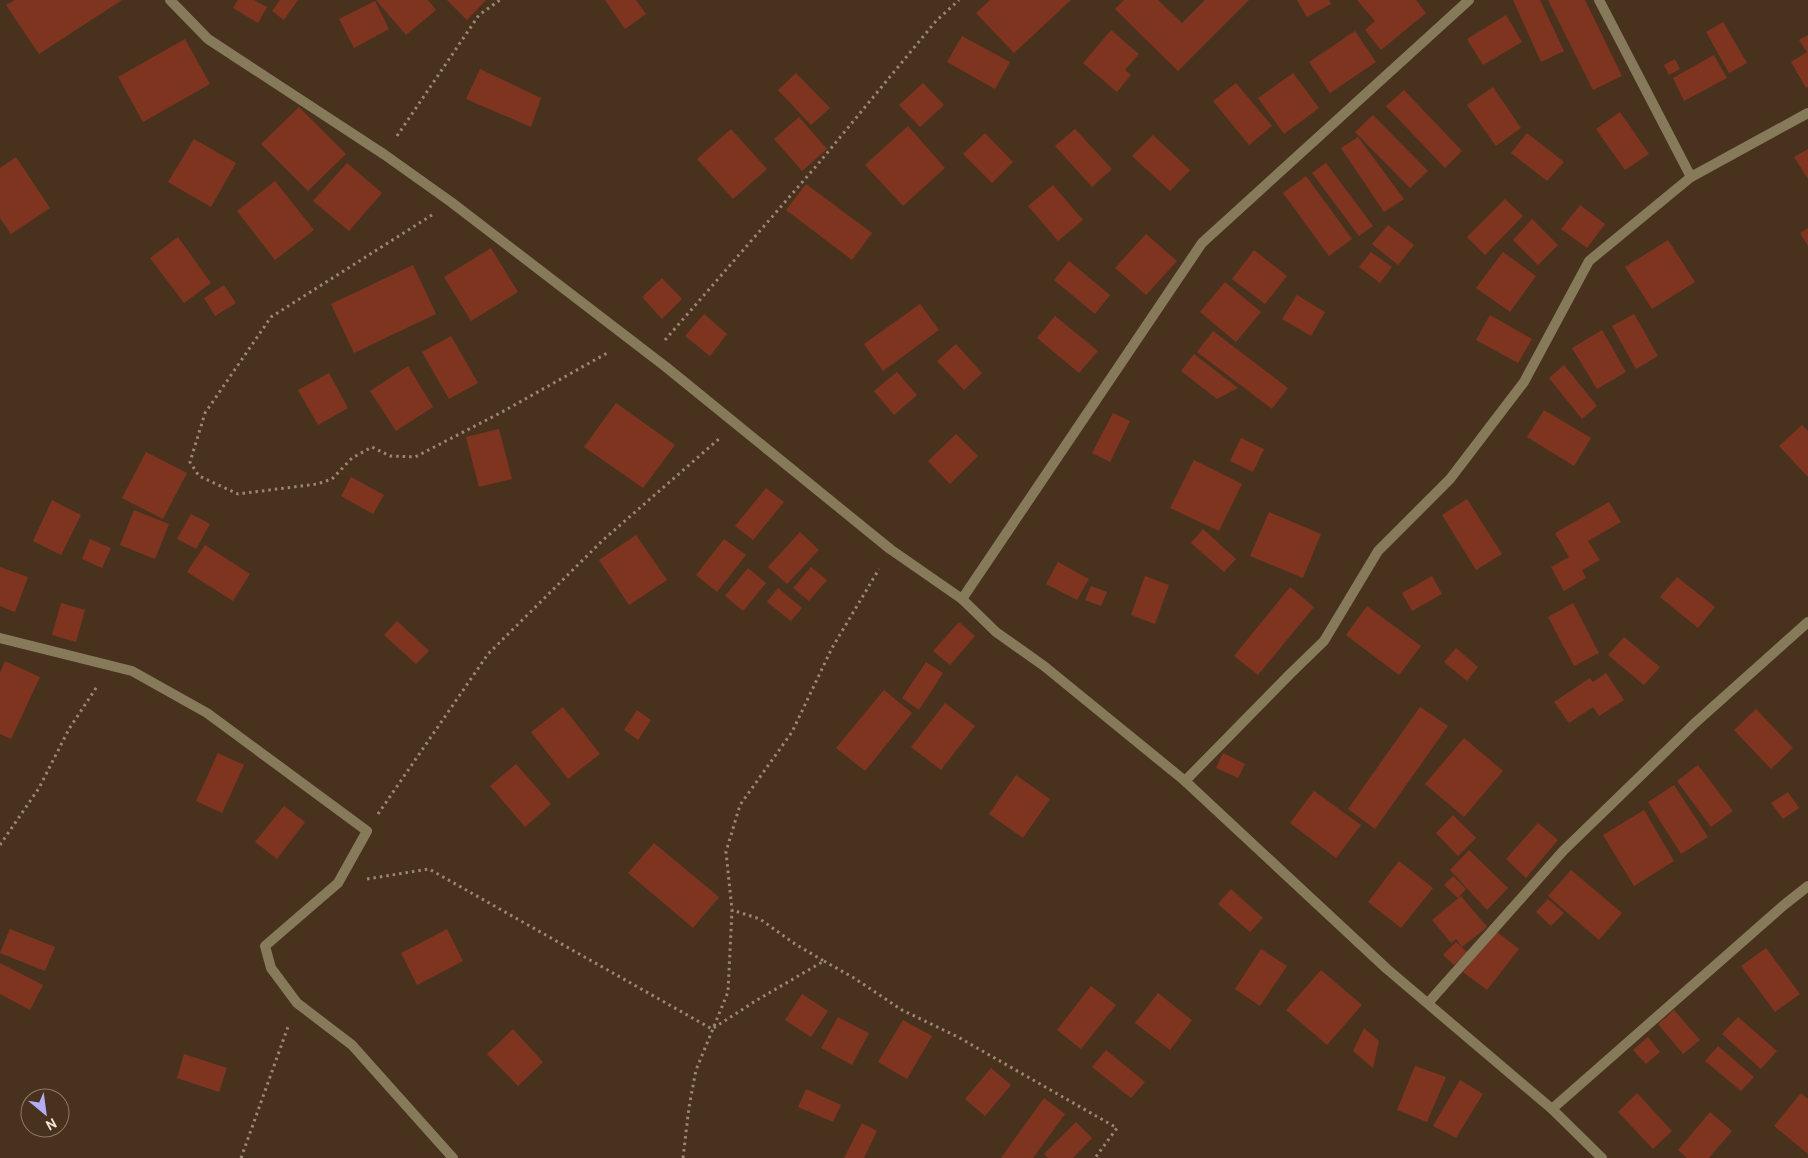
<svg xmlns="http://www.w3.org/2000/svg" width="1808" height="1158" viewBox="0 0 1808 1158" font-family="Overpass,sans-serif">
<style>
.building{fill:#7f3420}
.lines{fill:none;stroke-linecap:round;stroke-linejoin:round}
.path{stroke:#998676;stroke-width:3;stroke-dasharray:2.5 4;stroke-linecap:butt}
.minor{stroke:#877a5a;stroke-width:10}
</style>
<rect width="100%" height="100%" fill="#48321e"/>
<g class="building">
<polygon points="15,0 122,0 39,54 6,5"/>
<polygon points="238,0 254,0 267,7 258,23 233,8"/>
<polygon points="280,0 298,0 284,20 272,11"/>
<polygon points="376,0 428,0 436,10 406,35"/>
<polygon points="447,0 486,0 467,20"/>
<polygon points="605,0 636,0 646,14 625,29"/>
<polygon points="990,0 1071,0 1014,53 976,13"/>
<polygon points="1124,0 1158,0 1182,23 1205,0 1249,0 1178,71 1115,9"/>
<polygon points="1297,0 1329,0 1331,4 1307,17"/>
<polygon points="1357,0 1416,0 1426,13 1381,50 1365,30 1375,21"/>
<polygon points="1513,0 1540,0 1564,51 1541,62"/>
<polygon points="1548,0 1585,0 1622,76 1593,90"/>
<polygon points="375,1 389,29 354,48 339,19"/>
<polygon points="1506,15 1522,42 1483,65 1467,39"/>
<polygon points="1723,22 1747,63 1729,73 1706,32"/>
<polygon points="1111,30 1139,54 1125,70 1131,75 1117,92 1083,63"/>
<polygon points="1355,31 1376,62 1330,93 1309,62"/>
<polygon points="1808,35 1808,87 1806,88 1791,62 1807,52 1799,40"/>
<polygon points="962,36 1010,62 995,89 947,62"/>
<polygon points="185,39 210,84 143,122 118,77"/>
<polygon points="1714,55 1727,78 1684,101 1673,78"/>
<polygon points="1675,59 1680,69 1669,75 1664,65"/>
<polygon points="480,69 541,98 531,127 466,99"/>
<polygon points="796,73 830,108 811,125 778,90"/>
<polygon points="1293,73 1319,108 1284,134 1258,98"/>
<polygon points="923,83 944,105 920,127 899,105"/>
<polygon points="1236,83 1272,126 1249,145 1213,101"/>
<polygon points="1493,87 1521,128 1496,146 1467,105"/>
<polygon points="1404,90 1462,151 1445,168 1386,106"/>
<polygon points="299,107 346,154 308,191 261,144"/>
<polygon points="1620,112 1649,154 1625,170 1596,129"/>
<polygon points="1373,115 1428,171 1410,188 1355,132"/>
<polygon points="799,117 827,149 802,171 774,139"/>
<polygon points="908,126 945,168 903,206 865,165"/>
<polygon points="731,129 767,169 733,199 697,159"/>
<polygon points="1075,129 1112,169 1092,187 1055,146"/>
<polygon points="985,133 1013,162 992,183 963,154"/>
<polygon points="1527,133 1564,162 1547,181 1511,153"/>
<polygon points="1153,135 1190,170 1170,191 1132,156"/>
<polygon points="1358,137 1404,199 1384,212 1341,148"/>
<polygon points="194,139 236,163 211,207 168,182"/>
<polygon points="1808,149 1808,179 1794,157"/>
<polygon points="16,157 50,208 11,234 0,218 0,168"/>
<polygon points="347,163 382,193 349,231 313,201"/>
<polygon points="1326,163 1373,226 1359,236 1312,173"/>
<polygon points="1306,176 1352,239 1329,256 1283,193"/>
<polygon points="275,181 314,230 275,260 237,211"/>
<polygon points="806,184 872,233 852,260 786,210"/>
<polygon points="1053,185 1083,220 1058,241 1028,206"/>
<polygon points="1505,199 1523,216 1485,255 1467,237"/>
<polygon points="1580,205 1605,224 1587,248 1561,229"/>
<polygon points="1532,219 1558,245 1538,265 1513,240"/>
<polygon points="1388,225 1414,245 1398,265 1372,244"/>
<polygon points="1808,228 1808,246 1800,233"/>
<polygon points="1146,234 1177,261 1146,295 1115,268"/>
<polygon points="178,237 211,283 184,303 150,258"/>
<polygon points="1668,240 1695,282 1652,309 1625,267"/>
<polygon points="491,248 518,292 471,321 444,277"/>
<polygon points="1254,250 1287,276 1265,304 1232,279"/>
<polygon points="1371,252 1392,267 1380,283 1359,267"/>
<polygon points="1503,252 1536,276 1510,312 1476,288"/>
<polygon points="1069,261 1110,295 1095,314 1054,280"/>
<polygon points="413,265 436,314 354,353 331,304"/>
<polygon points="662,278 682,299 662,319 642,297"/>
<polygon points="1225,282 1261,312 1236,342 1200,312"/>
<polygon points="224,285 236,303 215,316 204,298"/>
<polygon points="1297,295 1325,312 1311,336 1282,319"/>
<polygon points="920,304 939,330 883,371 864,344"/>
<polygon points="704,314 727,334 710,356 685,336"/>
<polygon points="1634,314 1658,356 1636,369 1612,326"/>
<polygon points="1490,315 1532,339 1518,363 1476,340"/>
<polygon points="1055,316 1098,351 1079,373 1037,338"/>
<polygon points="1602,330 1626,372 1597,389 1572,348"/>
<polygon points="1213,331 1288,388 1272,409 1197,352"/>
<polygon points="451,336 478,383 449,399 422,352"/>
<polygon points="956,344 982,373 964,390 937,361"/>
<polygon points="1194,354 1238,388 1217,399 1181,371"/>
<polygon points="1564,365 1597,406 1582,419 1549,378"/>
<polygon points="408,366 433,407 396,431 370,391"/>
<polygon points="897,372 917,395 894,415 874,391"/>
<polygon points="329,373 348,408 318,425 298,390"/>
<polygon points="616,403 675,445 643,488 584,447"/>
<polygon points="1544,410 1591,438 1574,466 1527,437"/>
<polygon points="1113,413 1130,421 1110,462 1092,453"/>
<polygon points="1802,425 1808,431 1808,477 1779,446"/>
<polygon points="499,429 512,479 479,487 466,437"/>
<polygon points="956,434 978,456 950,484 928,461"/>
<polygon points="1241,438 1264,449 1253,472 1230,461"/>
<polygon points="146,452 187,473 163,519 122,498"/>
<polygon points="1194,460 1242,484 1219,531 1170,508"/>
<polygon points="351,477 384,495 373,514 341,496"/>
<polygon points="766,488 784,502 753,540 735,526"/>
<polygon points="1467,499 1502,554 1476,570 1442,515"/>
<polygon points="52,500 81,515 61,555 33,541"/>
<polygon points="1609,502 1621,522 1588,541 1600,560 1582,570 1586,578 1564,591 1551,567 1569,557 1555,533"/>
<polygon points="134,510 169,524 155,559 120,545"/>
<polygon points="1269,512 1321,534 1303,578 1250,556"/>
<polygon points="191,514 210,524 196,549 177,539"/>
<polygon points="1203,529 1236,559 1224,572 1191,543"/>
<polygon points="800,532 819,550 787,584 768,567"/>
<polygon points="636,535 667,580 629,605 599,560"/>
<polygon points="90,539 111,548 102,568 82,559"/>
<polygon points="724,539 746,555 717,592 696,575"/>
<polygon points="205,545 250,574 233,601 187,572"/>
<polygon points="1058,562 1089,579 1077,600 1046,584"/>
<polygon points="0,567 28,577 15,612 0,606"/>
<polygon points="811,567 827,580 809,601 793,588"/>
<polygon points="748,568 766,583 743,611 725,596"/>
<polygon points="1145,576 1169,585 1155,624 1131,615"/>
<polygon points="1432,576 1442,594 1412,611 1402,593"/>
<polygon points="1677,577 1715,607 1698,628 1660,597"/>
<polygon points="1091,586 1107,592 1101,606 1085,600"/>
<polygon points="1290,587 1314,607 1258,675 1234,656"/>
<polygon points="778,588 802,608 791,621 767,602"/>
<polygon points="61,603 85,610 76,642 52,635"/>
<polygon points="1573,603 1599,653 1574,666 1548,617"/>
<polygon points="1367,606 1421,646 1399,675 1346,635"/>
<polygon points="397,621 429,651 416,664 384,635"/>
<polygon points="959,622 975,636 950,665 933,651"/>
<polygon points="1624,637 1660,667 1644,685 1608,655"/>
<polygon points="1456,648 1478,667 1467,681 1444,662"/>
<polygon points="5,661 40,677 11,739 0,734 0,673"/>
<polygon points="926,662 943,673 919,710 902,698"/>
<polygon points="1606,673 1624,700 1599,716 1593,707 1569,723 1554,702 1590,678 1593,682"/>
<polygon points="884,690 912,713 865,771 836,748"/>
<polygon points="945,703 975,726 941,770 911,747"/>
<polygon points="563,707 600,754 568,779 531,732"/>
<polygon points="1420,707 1448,726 1375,829 1348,809"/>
<polygon points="1756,709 1793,748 1771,769 1734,730"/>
<polygon points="637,710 651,720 638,740 624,730"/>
<polygon points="1464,738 1503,771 1464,817 1425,784"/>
<polygon points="218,753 244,765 222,813 196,801"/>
<polygon points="1223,753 1245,764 1238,778 1216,768"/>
<polygon points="516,764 551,804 525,827 490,786"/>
<polygon points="1698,765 1733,811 1711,827 1677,781"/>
<polygon points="1016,775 1050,799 1023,838 989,814"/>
<polygon points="1674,785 1708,837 1681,854 1648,802"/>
<polygon points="1314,791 1361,825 1336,858 1290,823"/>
<polygon points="1788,792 1799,808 1783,819 1771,803"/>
<polygon points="284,806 305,822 277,859 255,842"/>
<polygon points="1644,810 1674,861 1634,886 1603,835"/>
<polygon points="1453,815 1476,838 1458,856 1436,833"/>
<polygon points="1538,823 1558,840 1526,878 1506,859"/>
<polygon points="654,843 719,897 693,928 628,873"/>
<polygon points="1469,850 1508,888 1487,910 1450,870"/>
<polygon points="1399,861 1433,888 1401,928 1368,902"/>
<polygon points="1571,870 1622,913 1599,940 1548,896"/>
<polygon points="1453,876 1466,889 1458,898 1444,885"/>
<polygon points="1231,889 1263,918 1250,932 1218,904"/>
<polygon points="1461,896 1487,927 1462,947 1456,939 1451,943 1432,920"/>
<polygon points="1548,899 1564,913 1551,926 1536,912"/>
<polygon points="10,929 55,947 45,971 0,953"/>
<polygon points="447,929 463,961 417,985 401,953"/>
<polygon points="1496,931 1519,949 1487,990 1463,972"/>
<polygon points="1456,942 1467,952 1454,965 1443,955"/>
<polygon points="1766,948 1800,994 1775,1012 1741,966"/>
<polygon points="1261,949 1287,966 1260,1006 1235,989"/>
<polygon points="0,963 43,985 30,1010 0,994"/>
<polygon points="1321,970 1362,1005 1327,1045 1286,1010"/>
<polygon points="1091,986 1116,1005 1081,1049 1057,1030"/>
<polygon points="1158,993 1192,1020 1170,1050 1135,1023"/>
<polygon points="802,994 828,1011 811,1037 785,1020"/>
<polygon points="1674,1010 1700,1040 1683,1054 1658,1024"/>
<polygon points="838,1017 869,1033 852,1065 821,1048"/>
<polygon points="1738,1017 1777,1051 1761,1069 1722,1034"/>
<polygon points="903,1020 932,1036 907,1079 878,1062"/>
<polygon points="1364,1028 1379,1041 1373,1068 1353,1051"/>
<polygon points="513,1029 543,1062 518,1086 487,1054"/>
<polygon points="1648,1037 1660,1052 1646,1064 1633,1050"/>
<polygon points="1718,1046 1754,1077 1741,1091 1705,1061"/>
<polygon points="1106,1050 1145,1082 1131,1098 1092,1067"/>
<polygon points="184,1054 227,1068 219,1092 177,1078"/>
<polygon points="1415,1066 1446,1077 1427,1122 1397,1110"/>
<polygon points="991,1068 1011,1085 985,1116 965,1099"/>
<polygon points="1460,1080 1483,1094 1456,1138 1433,1126"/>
<polygon points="806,1089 841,1105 833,1122 798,1107"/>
<polygon points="1637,1093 1672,1131 1653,1149 1618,1112"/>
<polygon points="1801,1093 1808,1099 1808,1154 1774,1126"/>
<polygon points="1044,1098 1065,1114 1033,1158 1001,1158"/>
<polygon points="1710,1112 1732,1131 1709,1158 1687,1158 1678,1150"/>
<polygon points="1076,1122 1092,1138 1073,1158 1048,1158 1044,1154"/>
<polygon points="862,1123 877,1131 864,1158 844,1158"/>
</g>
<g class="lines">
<g class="path">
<polyline points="397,136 479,15 500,0"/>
<polyline points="432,215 271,317 205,413 190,462 199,476 238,494 317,484 332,479 352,458 372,447 390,456 415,457 502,412 609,352"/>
<polyline points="665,340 818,164 936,21 959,0"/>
<polyline points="378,814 488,654 603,540 720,438"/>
<polyline points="0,845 39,788 69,729 98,685"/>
<polyline points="367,879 429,869 712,1029 757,1000 824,961 795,944 760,919 732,910"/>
<polyline points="824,961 854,978 902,1010 958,1037 1117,1128 1095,1158"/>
<polyline points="241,1158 289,1024"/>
<polyline points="683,1158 689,1107 696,1070 728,992 732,910 726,852 740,805 792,732 832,648 879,569"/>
</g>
<g class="minor">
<polyline points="170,0 208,39 385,155 451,202 666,367 890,549 962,599 996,632 1044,666 1185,781 1387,969 1552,1109 1602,1158"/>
<polyline points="1599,0 1691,177"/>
<polyline points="962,599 1202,243 1469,0"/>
<polyline points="0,638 132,671 207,713 367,831 338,883 265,946 271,968 297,1003 352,1045 453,1158"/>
<polyline points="1185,781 1290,674 1324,641 1378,551 1450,479 1524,382 1589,261 1691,177 1808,113"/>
<polyline points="1428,1003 1563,851 1695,723 1808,622"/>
<polyline points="1552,1109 1784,905 1808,886"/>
</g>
</g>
<g transform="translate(45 1113) rotate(151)"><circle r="24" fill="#48321e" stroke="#8c7968"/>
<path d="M0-4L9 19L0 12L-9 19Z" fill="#b5acf8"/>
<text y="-8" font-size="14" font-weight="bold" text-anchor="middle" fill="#f2e3d7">N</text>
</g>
</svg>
